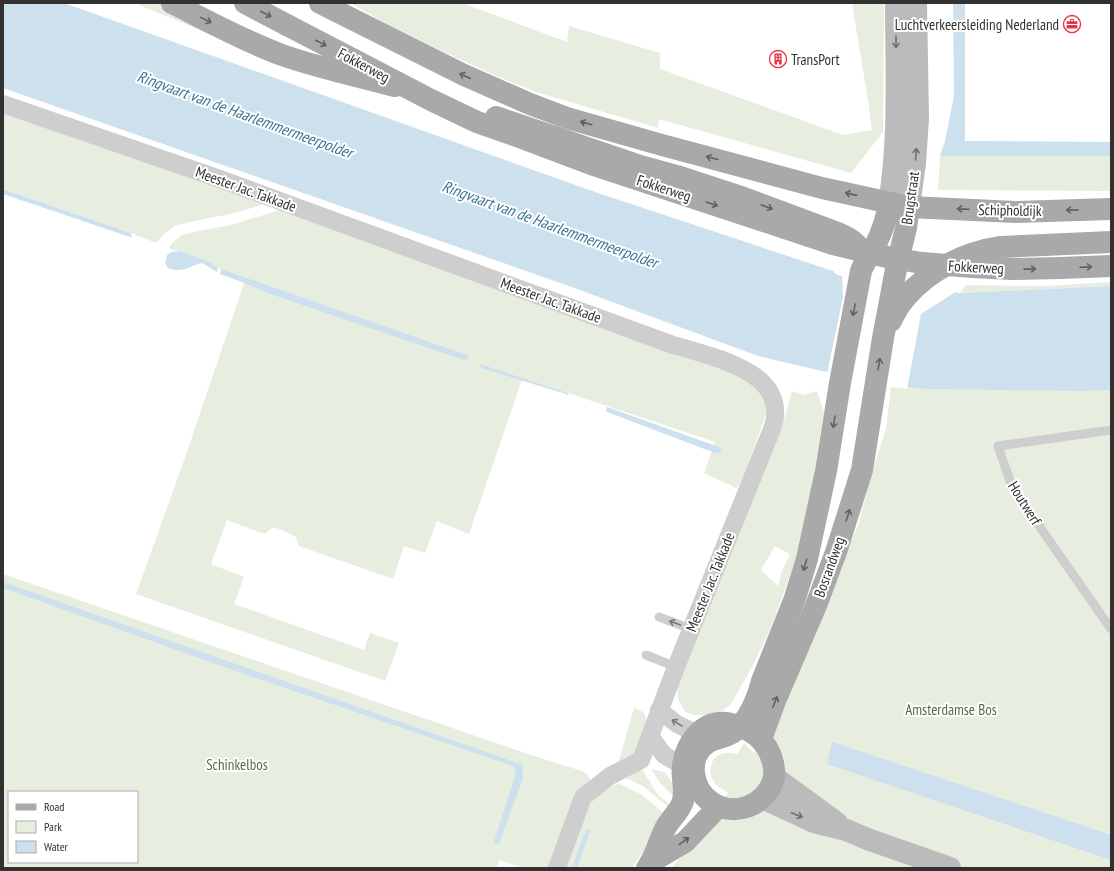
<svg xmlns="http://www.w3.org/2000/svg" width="1114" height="871" viewBox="0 0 1114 871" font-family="'PT Sans Narrow',sans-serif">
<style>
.green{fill:#e7eee0;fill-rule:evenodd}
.water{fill:#cce1ed}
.pier{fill:#fff}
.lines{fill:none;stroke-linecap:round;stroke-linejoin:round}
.lane{stroke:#cecece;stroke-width:9}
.street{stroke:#cecece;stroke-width:18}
.secondary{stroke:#bbb;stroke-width:22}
.primary{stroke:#a9a9a9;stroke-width:22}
.primary-bridge{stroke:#a9a9a9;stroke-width:22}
.oneway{stroke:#616161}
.oneway2{stroke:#6f6f6f}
.oneway3{stroke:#787878}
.labels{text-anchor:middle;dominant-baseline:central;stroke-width:4;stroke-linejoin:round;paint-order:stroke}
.poi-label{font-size:15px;fill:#313131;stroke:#fff;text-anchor:end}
.street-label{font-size:15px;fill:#313131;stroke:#fff}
.park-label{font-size:15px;fill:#556e3d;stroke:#fff}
.water-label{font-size:16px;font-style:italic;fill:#3d7495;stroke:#fff}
</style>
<rect width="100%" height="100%" fill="#fff"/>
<g class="green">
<polygon points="134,3 162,3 217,37"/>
<polygon points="350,3 462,3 567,42 569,26 660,53 660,69 843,135 872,130 868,101 852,3 884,3 883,132 851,173 659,119 658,128 536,92 494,75 442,51 385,23"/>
<polygon points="3,110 264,204 245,210 226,215 208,218 174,226 165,233 156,243 131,233 4,189"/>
<polygon points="940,156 1111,156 1111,191 938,190"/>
<polygon points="280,210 737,372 760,392 768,408 742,482 736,488 704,473 715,442 481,364 481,368 522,380 469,534 437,521 425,553 404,546 393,579 299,546 295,536 274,527 264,534 227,520 211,564 244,577 234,604 364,650 370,633 399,643 385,681 136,594 186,455 244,283 270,294 468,356 218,268 208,261 169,248 172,243 182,235 198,231 231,225"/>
<polygon points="1111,282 1111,286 960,293 966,285 1045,286"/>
<path d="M1111 316V868H672L711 819 728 792C726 791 722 790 720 788 701 773 712 747 737 754L744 743 754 753 767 733 859 523 871 475 886 429 891 385Z"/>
<path d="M792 391 803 395 817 391 824 412 808 510 802 539 792 570 770 630 751 669 731 704 722 711 708 715H694L685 712 678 699 677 685 720 565 782 427ZM775 546 790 554 781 574 778 586 761 570Z"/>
<path d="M3 574 528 754 582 771 588 775 590 780 579 790 553 868H523L499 860 497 868H3ZM9 792H137V862H9Z"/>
<path d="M634 708C638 709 643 711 645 715 649 723 639 745 636 753L618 764Z"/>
<polygon points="642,769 658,795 673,807 672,810 643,786 626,778"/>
<polygon points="651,769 665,772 673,784 674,797 660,783"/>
<polygon points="618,783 642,795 667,816 632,868 564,868 584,813 592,800"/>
</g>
<g class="water">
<polygon points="3,3 64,3 598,193 833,271 837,275 960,293 1111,286 1111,390 1082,391 930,389 905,387 891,385 822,371 758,356 569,286 3,88"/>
<polygon points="953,3 965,3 965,141 1111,142 1111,156 940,156 945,141 954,96"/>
<polygon points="3,189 131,233 132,237 130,237 3,194"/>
<path d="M179 251 208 261 218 268 217 272 202 263C188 266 183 274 168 268L165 263 167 255 171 252Z"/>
<polygon points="221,269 467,355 468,356 468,359 467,360 464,360 270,294 244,283 220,274"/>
<polygon points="481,364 568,393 569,395 481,368 480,366"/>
<polygon points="607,407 719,447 721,448 721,450 719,453 715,453 607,412 606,410"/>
<polygon points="3,582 523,765 523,778 499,844 494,842 516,773 513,766 224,667 3,588"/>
<polygon points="832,742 1111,835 1111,860 827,764"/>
<polygon points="588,829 591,829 577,868 572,868 583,836"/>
</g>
<polygon class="pier" points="842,274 957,291 921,314 907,389 890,387 827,374 843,297"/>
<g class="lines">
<g class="lane">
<polyline points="1111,430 998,446 1012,487 1111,629"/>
<polyline points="659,617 691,629"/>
<polyline points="646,655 676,667"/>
</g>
<g class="street">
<path d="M3 104 220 179 673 345C689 349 704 354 720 359 746 369 778 383 775 417 775 421 773 425 772 429L676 667 641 760 610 776 583 797 557 868"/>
<polyline points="659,710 677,724 697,734"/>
<polyline points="650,736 664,755 683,766"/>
</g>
<g class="secondary">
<path d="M889 203C900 138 896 69 896 3"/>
<polyline points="909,207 915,163 918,118 916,3"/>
<polyline points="774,777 837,823"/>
<polyline points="762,798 814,822 846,830 870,840 950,868"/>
</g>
<g class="primary">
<path d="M172 3C208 21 244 41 282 55 319 68 357 76 395 86"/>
<polyline points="245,3 287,25"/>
<polyline points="320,3 464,75 530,104 567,118 662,145 822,188 909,207 1016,212 1111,209"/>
<path d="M496 117 637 165 677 176 744 198 838 233C849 238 859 243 863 255"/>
<polyline points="1060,268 1111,266"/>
<path d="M891 321C895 312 900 304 906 297 929 270 966 252 1001 247L1111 242"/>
<polyline points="761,739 775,701 817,603 836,552 862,470 883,338 896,269 906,228 909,207"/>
<polyline points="651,862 685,842 718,807"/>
<path d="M647 868C656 856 659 840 666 827 671 818 680 811 683 801 686 788 681 778 683 765 686 744 701 721 726 723 749 726 768 740 773 763 774 768 775 774 774 778 766 806 734 818 711 802 692 789 686 758 707 743 714 738 724 738 732 733 734 732 737 729 739 727 750 716 758 696 762 681L795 598 807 559 826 471 840 383 861 271C865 261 869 255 875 246 882 232 887 218 889 203"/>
</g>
<polyline class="primary-bridge" points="287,25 431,100 477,122 514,135 591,164 833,244 891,258 922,263 973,267 1012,269 1060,268"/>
</g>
<defs><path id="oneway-shaft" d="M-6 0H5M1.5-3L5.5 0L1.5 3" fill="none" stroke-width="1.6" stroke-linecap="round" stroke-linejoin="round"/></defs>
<g class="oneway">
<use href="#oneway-shaft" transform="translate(266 14) rotate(27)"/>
<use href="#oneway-shaft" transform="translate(206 20) rotate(26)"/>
<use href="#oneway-shaft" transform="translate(321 43) rotate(27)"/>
<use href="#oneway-shaft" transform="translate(465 76) rotate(-155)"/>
<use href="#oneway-shaft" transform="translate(586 123) rotate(-164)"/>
<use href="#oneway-shaft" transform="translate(712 158) rotate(-165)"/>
<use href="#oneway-shaft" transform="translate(851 194) rotate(-167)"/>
<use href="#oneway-shaft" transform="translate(712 204) rotate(19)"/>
<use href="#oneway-shaft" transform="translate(767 207) rotate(20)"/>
<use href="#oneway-shaft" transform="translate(963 209) rotate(-178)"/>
<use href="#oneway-shaft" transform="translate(1072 210) rotate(179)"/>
<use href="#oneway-shaft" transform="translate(1086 267) rotate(-2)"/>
<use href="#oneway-shaft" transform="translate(1030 269) rotate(-1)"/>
<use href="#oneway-shaft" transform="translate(854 310) rotate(101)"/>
<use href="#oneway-shaft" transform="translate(879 364) rotate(-80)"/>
<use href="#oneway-shaft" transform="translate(834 422) rotate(99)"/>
<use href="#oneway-shaft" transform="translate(848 515) rotate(-73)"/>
<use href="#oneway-shaft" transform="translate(805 565) rotate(107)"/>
<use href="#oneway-shaft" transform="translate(775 702) rotate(-68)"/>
<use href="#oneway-shaft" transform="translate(684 841) rotate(-37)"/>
</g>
<g class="oneway2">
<use href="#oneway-shaft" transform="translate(896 42) rotate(90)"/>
<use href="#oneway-shaft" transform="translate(916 154) rotate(-86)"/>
<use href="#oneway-shaft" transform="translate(797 815) rotate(23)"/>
</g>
<g class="oneway3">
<use href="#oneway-shaft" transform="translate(675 623) rotate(-160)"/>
<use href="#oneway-shaft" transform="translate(677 723) rotate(-148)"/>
</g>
<defs>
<g id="office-ring" transform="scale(0.9)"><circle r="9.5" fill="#fff" stroke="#e73543" stroke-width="1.5"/><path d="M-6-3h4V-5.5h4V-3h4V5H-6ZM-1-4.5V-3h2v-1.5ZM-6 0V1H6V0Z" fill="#e73543"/></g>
<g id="building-ring" transform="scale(0.9)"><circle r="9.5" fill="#fff" stroke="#e73543" stroke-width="1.5"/><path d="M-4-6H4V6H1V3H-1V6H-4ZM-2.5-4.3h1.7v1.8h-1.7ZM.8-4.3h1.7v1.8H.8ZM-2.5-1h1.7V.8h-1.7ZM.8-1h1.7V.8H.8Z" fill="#e73543"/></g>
</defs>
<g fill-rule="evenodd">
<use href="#office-ring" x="1072" y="24"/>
<use href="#building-ring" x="778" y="59"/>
</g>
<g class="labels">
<g class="poi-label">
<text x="1059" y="24">Luchtverkeersleiding Nederland</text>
<text x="791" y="59" text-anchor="start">TransPort</text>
</g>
<g class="street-label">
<text transform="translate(364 65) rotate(28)">Fokkerweg</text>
<text transform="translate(664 188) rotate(18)">Fokkerweg</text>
<text transform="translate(246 189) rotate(20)">Meester Jac. Takkade</text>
<text transform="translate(910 198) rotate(-82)">Brugstraat</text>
<text transform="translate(1010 210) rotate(1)">Schipholdijk</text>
<text transform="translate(976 267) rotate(3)">Fokkerweg</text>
<text transform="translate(551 300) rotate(20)">Meester Jac. Takkade</text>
<text transform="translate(1025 503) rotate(58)">Houtwerf</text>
<text transform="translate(829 567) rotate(-70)">Bosrandweg</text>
<text transform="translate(710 582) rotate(-68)">Meester Jac. Takkade</text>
</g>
<g class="park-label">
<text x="951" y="709">Amsterdamse Bos</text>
<text x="237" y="764">Schinkelbos</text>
</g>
<g class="water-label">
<text transform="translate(245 114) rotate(20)">Ringvaart van de Haarlemmermeerpolder</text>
<text transform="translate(550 224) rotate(20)">Ringvaart van de Haarlemmermeerpolder</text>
</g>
</g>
<rect width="1114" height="871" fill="none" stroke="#313131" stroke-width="8"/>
<rect x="8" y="791" width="130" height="72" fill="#ffffff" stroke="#adadad"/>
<rect x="16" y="804" width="20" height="6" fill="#a9a9a9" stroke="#adadad"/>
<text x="44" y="811" font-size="12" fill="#313131">Road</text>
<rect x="16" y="821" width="20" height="12" fill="#e7eee0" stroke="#adadad"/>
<text x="44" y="831" font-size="12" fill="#313131">Park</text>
<rect x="16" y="841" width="20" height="12" fill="#cce1ed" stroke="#adadad"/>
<text x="44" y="851" font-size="12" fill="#313131">Water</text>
</svg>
